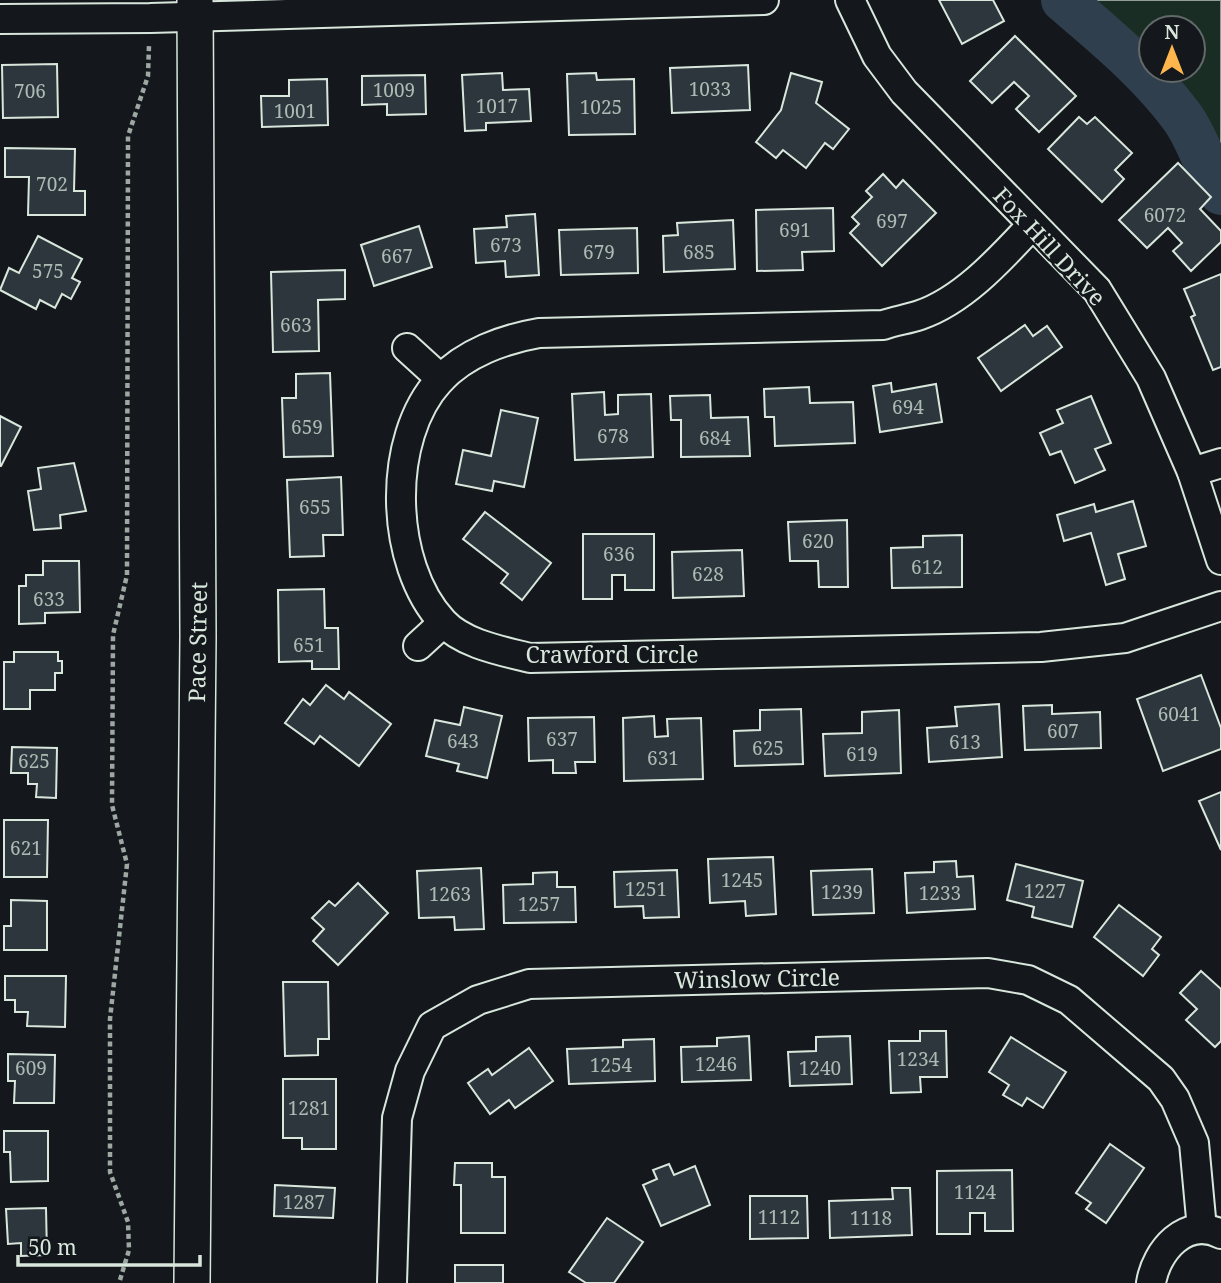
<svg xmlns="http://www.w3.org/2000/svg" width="1221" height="1283" viewBox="0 0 1221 1283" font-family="'Noto Serif',serif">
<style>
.green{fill:#1a2d24;stroke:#939e99;stroke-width:2;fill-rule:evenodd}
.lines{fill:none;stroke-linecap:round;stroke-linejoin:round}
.river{stroke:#2f3f4d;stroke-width:44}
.building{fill:#2c363c;stroke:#d8e6dc;stroke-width:2}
.minor-casing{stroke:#d8e6dc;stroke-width:32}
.major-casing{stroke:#d8e6dc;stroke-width:38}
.path{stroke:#9da8a2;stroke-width:4.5;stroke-dasharray:5 3.5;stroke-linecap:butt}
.minor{stroke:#14181c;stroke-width:28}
.major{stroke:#14181c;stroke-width:35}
.labels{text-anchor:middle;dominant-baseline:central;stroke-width:5;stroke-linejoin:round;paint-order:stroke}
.number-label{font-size:19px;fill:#adbab4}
.street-label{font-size:23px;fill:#d8e6dc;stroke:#14181c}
</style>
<rect width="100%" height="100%" fill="#14181c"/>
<path class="green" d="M1052 0H1221V199L1191 147 1141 83ZM1151 28H1193V70H1151Z"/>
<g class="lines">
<path class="river" d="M1063 0C1105 36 1149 72 1182 117 1199 140 1205 169 1221 193"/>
</g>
<g class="building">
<polygon points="939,0 993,0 1004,21 962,44"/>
<polygon points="1015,36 1076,96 1039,132 1016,109 1029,96 1014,82 992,103 970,81"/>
<polygon points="57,64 58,117 3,118 2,65"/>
<polygon points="748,65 750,110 672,113 670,68"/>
<polygon points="502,73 503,90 529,89 531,121 486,123 486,130 465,131 462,75"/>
<polygon points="596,73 597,80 634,79 635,134 569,135 567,74"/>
<polygon points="791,73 822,82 816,103 849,129 833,149 825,143 806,168 783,150 776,158 756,142 781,110"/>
<polygon points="425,75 426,114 387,115 387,104 362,105 362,76"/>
<polygon points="327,79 328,125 262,127 261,96 289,96 289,80"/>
<polygon points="1079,117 1087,124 1095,117 1132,153 1115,170 1124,179 1102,202 1048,149"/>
<polygon points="5,148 75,149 74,191 85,191 85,215 28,215 29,177 5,177"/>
<polygon points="1178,163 1211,197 1200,209 1221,231 1221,242 1191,271 1173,251 1182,243 1168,228 1147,248 1119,220"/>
<polygon points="883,174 896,188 903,180 936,213 882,266 850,233 859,224 852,217 872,197 866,191"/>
<polygon points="833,208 834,251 802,252 803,270 757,271 756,210"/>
<polygon points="535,214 539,275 506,277 505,261 476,263 474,229 507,227 506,216"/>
<polygon points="733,220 735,269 664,272 663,236 678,235 677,223"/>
<polygon points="419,226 432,267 374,286 361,245"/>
<polygon points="637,228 638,273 561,275 559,230"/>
<polygon points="38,236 82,259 72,278 80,282 71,299 62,294 55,308 40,300 36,309 0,290 9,268 19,273"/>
<polygon points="345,270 345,299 318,300 319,351 273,352 271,272"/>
<polygon points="1221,274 1221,367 1213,370 1191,317 1195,315 1184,289"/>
<polygon points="1025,325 1033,336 1047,326 1062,347 1001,391 978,358"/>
<polygon points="330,373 333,456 284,457 282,398 296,398 296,374"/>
<polygon points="891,383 892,392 936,384 942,422 880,432 873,386"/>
<polygon points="809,387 810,403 853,402 855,443 775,446 774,417 765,417 764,389"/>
<polygon points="604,392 605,415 618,414 618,395 651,394 653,457 575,460 572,394"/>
<polygon points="710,395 711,418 748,417 750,456 681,457 681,420 671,420 670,396"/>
<polygon points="1091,396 1111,443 1095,449 1105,470 1075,483 1061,451 1050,455 1040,433 1063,423 1057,410"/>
<polygon points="501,410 538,418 524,487 494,481 492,491 456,484 463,450 491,456"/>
<polygon points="0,416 21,427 1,466 0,466"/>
<polygon points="74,463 86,511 60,515 61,528 34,530 28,491 41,489 38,468"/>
<polygon points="341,477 343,535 323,535 324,556 290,557 287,480"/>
<polygon points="1133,501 1146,546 1118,554 1125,579 1106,585 1091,533 1064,541 1057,515 1094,504 1096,512"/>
<polygon points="485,512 551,563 522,600 501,583 508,574 463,539"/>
<polygon points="847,520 848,587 819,587 818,561 790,561 788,522"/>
<polygon points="583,534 654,534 654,590 625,590 625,575 612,575 612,599 583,599"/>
<polygon points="962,535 962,587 892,588 891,548 923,547 923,536"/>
<polygon points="742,550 744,596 673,598 672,552"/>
<polygon points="43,561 79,561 80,612 45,613 45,623 19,624 19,586 26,586 26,575 43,575"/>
<polygon points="324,589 325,628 338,628 339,669 312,669 312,661 279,662 278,590"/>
<polygon points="14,652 58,652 58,661 62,661 62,673 55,673 55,690 30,690 30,709 4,709 4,662 14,662"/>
<polygon points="1201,675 1221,728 1221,749 1163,771 1137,699"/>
<polygon points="326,685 344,699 349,692 391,724 359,766 320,736 314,744 285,723 303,699 310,705"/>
<polygon points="999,704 1002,757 929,762 927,728 957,726 955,707"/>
<polygon points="1052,705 1052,714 1100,712 1101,748 1025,750 1023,706"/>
<polygon points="464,707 502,716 487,778 457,771 459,764 426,756 435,720 460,725"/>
<polygon points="801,709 803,764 735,766 734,731 760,730 760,710"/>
<polygon points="899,710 901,773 825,776 823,734 862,733 862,712"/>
<polygon points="654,716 655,737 668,736 667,719 701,718 703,779 624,781 623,718"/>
<polygon points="594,717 595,762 575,762 576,773 553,773 553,760 529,761 528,718"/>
<polygon points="12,747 57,748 56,798 36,797 37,784 28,784 28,773 11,773"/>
<polygon points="1221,792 1221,850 1199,801"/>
<polygon points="4,820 48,820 47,877 4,877"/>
<polygon points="773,857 776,914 746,916 745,901 710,903 708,859"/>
<polygon points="956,861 957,877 973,876 975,909 907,913 905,873 934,872 934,862"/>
<polygon points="1016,864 1083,881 1072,927 1032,917 1034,907 1007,900"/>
<polygon points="481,868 484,929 455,930 454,917 419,918 417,871"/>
<polygon points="872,869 874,913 813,915 811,871"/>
<polygon points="677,870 679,917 644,918 643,906 615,907 614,872"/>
<polygon points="557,872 557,887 575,887 576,922 504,923 503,885 533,884 533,873"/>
<polygon points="358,883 388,913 338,965 313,941 324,929 312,918 329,901 335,906"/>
<polygon points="11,900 47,901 47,950 4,950 4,926 11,926"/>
<polygon points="1119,905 1161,937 1152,949 1159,955 1143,976 1094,937"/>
<polygon points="1201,971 1221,989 1221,1041 1215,1047 1186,1020 1197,1009 1180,993"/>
<polygon points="5,976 66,976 65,1027 27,1026 28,1012 15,1012 15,1000 5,1000"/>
<polygon points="283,982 328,982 329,1039 318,1039 318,1055 285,1056"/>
<polygon points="920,1031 946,1031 947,1077 920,1077 921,1092 891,1093 889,1041 920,1041"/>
<polygon points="749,1036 751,1080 682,1082 681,1047 717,1046 717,1038"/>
<polygon points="850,1036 852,1084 790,1086 788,1052 816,1051 816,1037"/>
<polygon points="1011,1037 1066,1072 1043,1108 1027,1098 1022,1106 1003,1095 1009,1085 989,1072"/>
<polygon points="654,1039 655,1081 569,1084 567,1049 623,1047 623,1040"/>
<polygon points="529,1048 553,1081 515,1108 509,1100 490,1114 468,1083 488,1069 492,1075"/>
<polygon points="8,1054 55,1055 54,1103 14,1103 15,1081 8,1081"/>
<polygon points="283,1079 336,1079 336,1149 302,1149 302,1138 283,1138"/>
<polygon points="4,1131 48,1131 48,1181 11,1182 10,1152 4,1152"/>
<polygon points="1110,1144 1144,1168 1106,1223 1086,1209 1091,1203 1076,1193"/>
<polygon points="455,1163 492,1163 492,1177 505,1177 505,1233 461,1233 461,1185 454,1185"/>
<polygon points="669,1164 674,1175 695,1166 710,1205 661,1226 643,1185 657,1179 653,1170"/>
<polygon points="1012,1170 1013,1231 985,1231 985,1213 970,1213 970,1234 937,1234 937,1171"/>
<polygon points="275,1185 335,1188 333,1218 274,1216"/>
<polygon points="892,1188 910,1188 912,1235 830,1238 829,1201 893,1199"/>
<polygon points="750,1196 807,1196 808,1238 750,1239"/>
<polygon points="46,1208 47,1255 21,1256 21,1243 8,1244 6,1209"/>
<polygon points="607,1218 643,1242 614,1283 586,1283 569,1272"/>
<rect x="455" y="1265" width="48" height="18"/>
</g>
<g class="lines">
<g class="minor-casing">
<g id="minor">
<polyline points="850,0 877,56 904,92 1097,290 1151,378 1192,472 1221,560"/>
<polyline points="0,19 150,18 764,0"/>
<path d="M1032 225C1002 257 964 300 920 315 908 319 895 321 883 325L539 333C504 339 465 353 440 380 386 438 389 564 443 622 463 644 502 651 530 658L1041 647 1125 638 1221 606"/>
<polyline points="407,348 441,379"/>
<polyline points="1192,472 1221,463"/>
<polyline points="418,646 443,623"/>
<polyline points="392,1283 397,1118 410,1071 432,1026 478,1000 529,984 988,973 1028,980 1069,1000 1161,1079 1175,1099 1194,1143 1202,1229"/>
<path d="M1151 1283C1156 1251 1186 1216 1221 1234"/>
</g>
</g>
<g class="major-casing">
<polyline id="major" points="192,1283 198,637 195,0"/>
</g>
<polyline class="path" points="120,1280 129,1250 128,1222 110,1172 110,1019 127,864 112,805 113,635 127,575 128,136 148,76 149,45"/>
<use href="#minor" class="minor"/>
<use href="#major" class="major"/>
</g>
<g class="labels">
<g class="number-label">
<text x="710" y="89">1033</text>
<text x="394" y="90">1009</text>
<text x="30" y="91">706</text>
<text x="497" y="106">1017</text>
<text x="601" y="107">1025</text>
<text x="295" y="111">1001</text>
<text x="52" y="184">702</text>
<text x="1165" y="215">6072</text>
<text x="892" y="221">697</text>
<text x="795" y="230">691</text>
<text x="506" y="245">673</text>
<text x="599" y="252">679</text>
<text x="699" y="252">685</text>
<text x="397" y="256">667</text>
<text x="48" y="271">575</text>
<text x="296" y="325">663</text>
<text x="908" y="407">694</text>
<text x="307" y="427">659</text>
<text x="613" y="436">678</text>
<text x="715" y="438">684</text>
<text x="315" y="507">655</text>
<text x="818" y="541">620</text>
<text x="619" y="554">636</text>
<text x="927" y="567">612</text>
<text x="708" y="574">628</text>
<text x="49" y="599">633</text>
<text x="309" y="645">651</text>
<text x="1179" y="714">6041</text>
<text x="1063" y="731">607</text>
<text x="562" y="739">637</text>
<text x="463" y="741">643</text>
<text x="965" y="742">613</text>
<text x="768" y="748">625</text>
<text x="862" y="754">619</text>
<text x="663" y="758">631</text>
<text x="34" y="761">625</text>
<text x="26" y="848">621</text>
<text x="742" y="880">1245</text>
<text x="646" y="889">1251</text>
<text x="1045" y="891">1227</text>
<text x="842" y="892">1239</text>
<text x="940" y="893">1233</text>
<text x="450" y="894">1263</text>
<text x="539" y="904">1257</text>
<text x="918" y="1059">1234</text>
<text x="716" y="1064">1246</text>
<text x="611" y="1065">1254</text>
<text x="31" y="1068">609</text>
<text x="820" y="1068">1240</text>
<text x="309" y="1108">1281</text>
<text x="975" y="1192">1124</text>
<text x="304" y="1202">1287</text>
<text x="779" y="1217">1112</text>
<text x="871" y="1218">1118</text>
</g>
<g class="street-label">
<text transform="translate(1050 246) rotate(47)">Fox Hill Drive</text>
<text transform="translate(197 642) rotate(-89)">Pace Street</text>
<text x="612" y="654">Crawford Circle</text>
<text transform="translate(757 978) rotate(-1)">Winslow Circle</text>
</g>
</g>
<g transform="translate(1172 49)"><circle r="33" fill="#14181c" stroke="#626a69" stroke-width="2"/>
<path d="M0-5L12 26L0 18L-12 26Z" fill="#ffb74d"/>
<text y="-10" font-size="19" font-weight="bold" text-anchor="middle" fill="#d8e6dc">N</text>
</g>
<path d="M18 1255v10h182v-10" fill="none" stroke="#d8e6dc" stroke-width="3.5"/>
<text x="28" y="1255" font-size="21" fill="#d8e6dc" stroke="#14181c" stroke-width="5" paint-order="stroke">50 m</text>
</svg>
